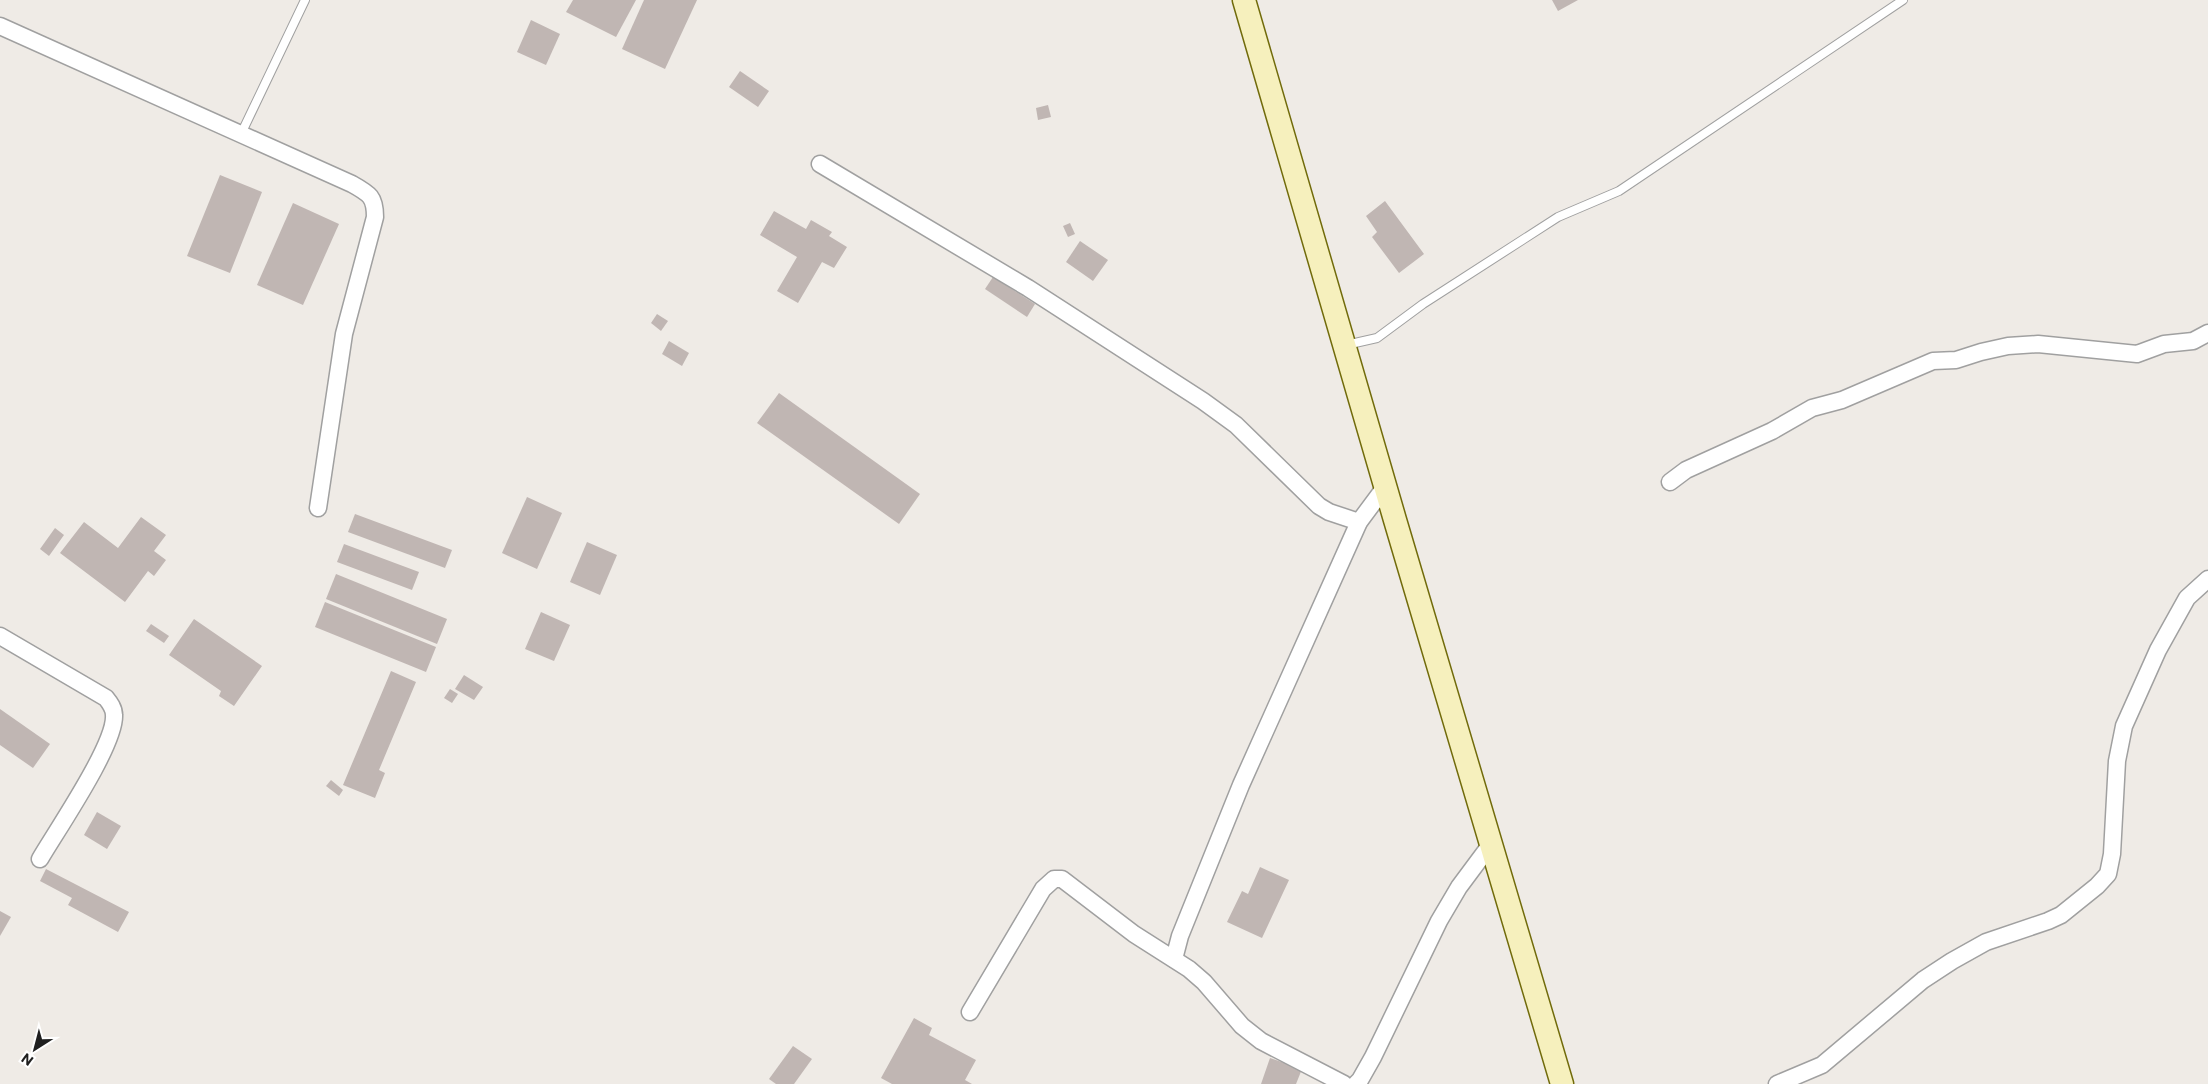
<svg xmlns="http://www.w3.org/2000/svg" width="2208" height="1084" viewBox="0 0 2208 1084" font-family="Commissioner,sans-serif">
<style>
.building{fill:#c0b6b3}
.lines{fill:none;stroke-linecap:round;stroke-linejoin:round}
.lane-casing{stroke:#a0a0a0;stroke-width:10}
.street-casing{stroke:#a0a0a0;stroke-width:19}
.secondary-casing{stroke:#716b0b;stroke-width:25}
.lane{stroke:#fff;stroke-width:8}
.street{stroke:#fff;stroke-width:16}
.secondary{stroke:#f6f0bd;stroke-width:22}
</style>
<rect width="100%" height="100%" fill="#efebe6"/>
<g class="building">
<polygon points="573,0 636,0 616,37 566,12"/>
<polygon points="644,0 697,0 665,69 622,49"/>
<polygon points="1552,0 1578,0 1558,11"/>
<polygon points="531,20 560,34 546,65 517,52"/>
<polygon points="740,71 769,91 758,107 729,87"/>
<polygon points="1048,105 1051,117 1038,120 1036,108"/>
<polygon points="220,175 262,192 230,273 187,256"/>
<polygon points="1385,201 1424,254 1399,273 1372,237 1377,232 1366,216"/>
<polygon points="293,203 339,224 303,305 257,285"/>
<polygon points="774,211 806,229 811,220 832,232 829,236 847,247 834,268 822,262 798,303 777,291 797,257 760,235"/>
<polygon points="1070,223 1075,234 1068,237 1063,226"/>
<polygon points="1080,241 1108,260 1093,281 1066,262"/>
<polygon points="993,277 1035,304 1027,317 985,289"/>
<polygon points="657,314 668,321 661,331 651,323"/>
<polygon points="669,341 689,353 682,366 662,354"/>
<polygon points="779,393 920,494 899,524 757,423"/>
<polygon points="527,497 562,513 537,569 502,553"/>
<polygon points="355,514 452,550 445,568 348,532"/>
<polygon points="141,517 166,535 154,551 166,560 154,576 148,571 125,602 60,553 84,522 118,548"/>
<polygon points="55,528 64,535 49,556 40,549"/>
<polygon points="587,542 617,555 600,595 570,582"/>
<polygon points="344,544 419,572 412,590 337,562"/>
<polygon points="336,574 447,619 437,644 326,599"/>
<polygon points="325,602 436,647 426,672 315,627"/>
<polygon points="541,612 570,625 554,661 525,649"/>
<polygon points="194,619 262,666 234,706 219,696 221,691 169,655"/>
<polygon points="151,624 169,636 164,643 146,631"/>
<polygon points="391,671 416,682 379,770 385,773 375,798 343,785"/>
<polygon points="464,675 483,687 474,700 455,689"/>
<polygon points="450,689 458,694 452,703 444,698"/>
<polygon points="0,709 50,744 33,768 0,745"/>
<polygon points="331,780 343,790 339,796 326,786"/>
<polygon points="97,812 121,826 107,849 84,835"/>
<polygon points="1260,867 1289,880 1262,938 1227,922 1242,891 1248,894"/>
<polygon points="46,869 129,912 118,932 68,905 72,898 40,881"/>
<polygon points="0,911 11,917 0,936"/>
<polygon points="914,1018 932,1028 929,1035 976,1060 965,1080 972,1084 892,1084 881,1078"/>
<polygon points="793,1046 812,1059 794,1084 776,1084 769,1079"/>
<polygon points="1270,1058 1302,1069 1296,1084 1261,1084"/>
</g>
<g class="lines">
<g class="lane-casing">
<g id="lane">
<polyline points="241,134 305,0"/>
<polyline points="1346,345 1377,338 1423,304 1558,217 1619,191 1903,0"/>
</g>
</g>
<g class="street-casing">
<g id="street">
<path d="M0 26 352 184C370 194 375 197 375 217L344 334 318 508"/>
<polyline points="820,164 1028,288 1203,401 1236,425 1319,506 1329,512 1359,522"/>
<polyline points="1670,482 1686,470 1772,431 1812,408 1842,400 1933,361 1956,360 1981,352 2008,346 2038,344 2137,354 2164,344 2193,341 2208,333"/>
<path d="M0 636 106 698C110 703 114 708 114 715 116 744 57 830 40 859"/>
<polyline points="1174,959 1180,936 1241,785 1359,522 1385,487"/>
<polyline points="970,1012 1043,889 1054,879 1062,879 1134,934 1189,969 1204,982 1242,1026 1261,1041 1344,1084"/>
<polyline points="1356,1084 1360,1080 1373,1057 1439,921 1459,887 1491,844"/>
<polyline points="1777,1084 1822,1065 1923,980 1952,961 1986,942 2048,921 2061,915 2097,886 2108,874 2112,854 2117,761 2124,726 2158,650 2187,598 2208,579"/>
</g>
</g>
<g class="secondary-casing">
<polyline id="secondary" points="1244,0 1395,520 1562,1084"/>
</g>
<use href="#lane" class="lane"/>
<use href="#street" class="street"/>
<use href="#secondary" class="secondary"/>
</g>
<g transform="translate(35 1049) rotate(216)" stroke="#ffffff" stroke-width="4" paint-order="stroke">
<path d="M0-4L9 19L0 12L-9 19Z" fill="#1f1f1f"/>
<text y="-8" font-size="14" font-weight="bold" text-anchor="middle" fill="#1f1f1f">N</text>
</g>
</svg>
